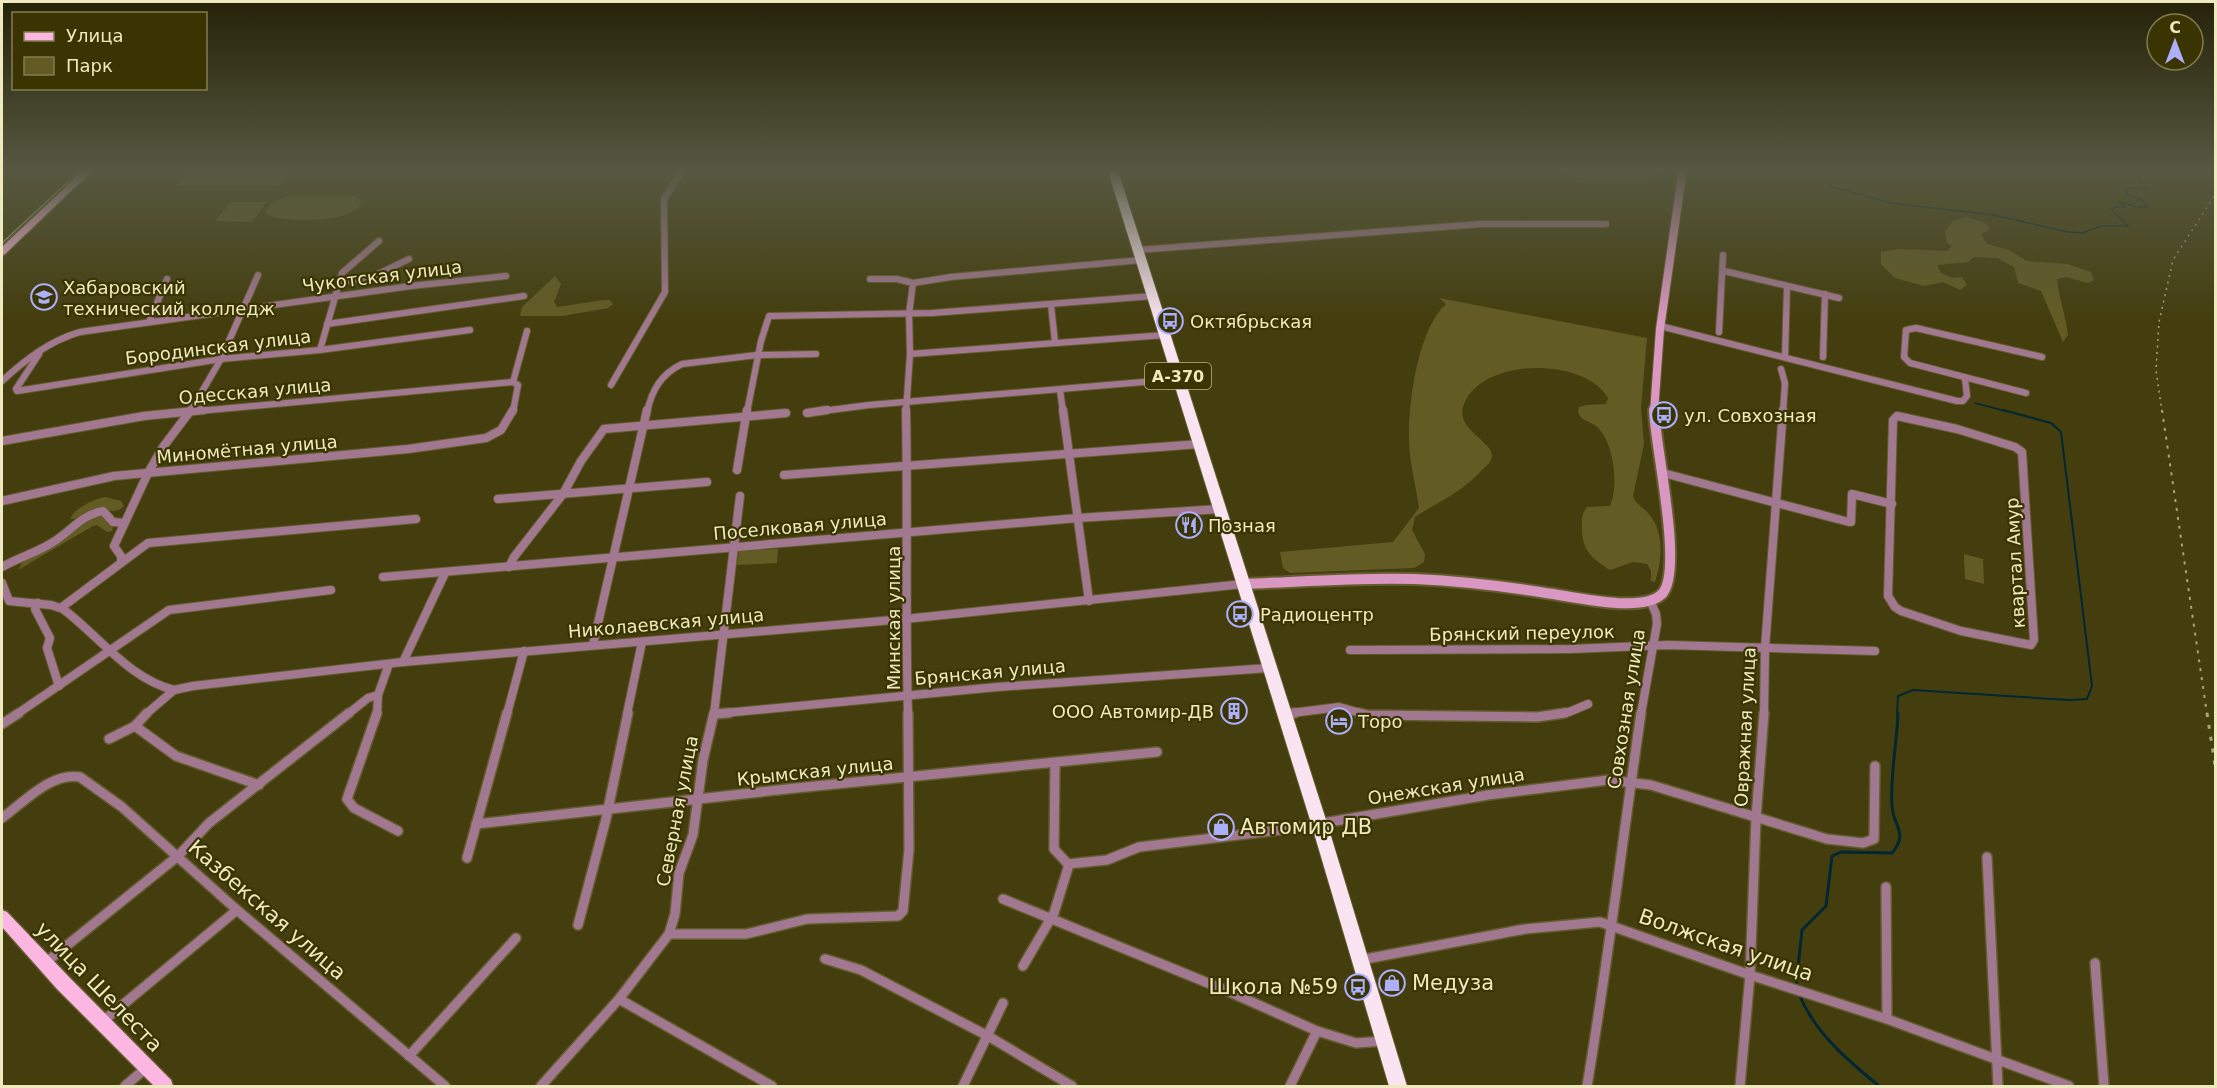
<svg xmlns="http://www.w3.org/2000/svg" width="2217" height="1088" viewBox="0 0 2217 1088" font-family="'DejaVu Sans',sans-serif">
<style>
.green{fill:#625b24}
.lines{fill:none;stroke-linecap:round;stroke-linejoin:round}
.stream-far2{stroke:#002732;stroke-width:1.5}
.stream-far1{stroke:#002732;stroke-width:2}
.stream{stroke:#002732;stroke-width:3}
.street-far2-casing{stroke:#635d2e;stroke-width:8}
.street-far1-casing{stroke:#635d2e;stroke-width:10}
.street-casing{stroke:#635d2e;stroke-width:12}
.secondary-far1-casing{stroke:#635d2e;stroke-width:10}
.secondary-casing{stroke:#635d2e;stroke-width:14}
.primary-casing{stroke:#635d2e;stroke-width:3}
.highway-casing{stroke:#635d2e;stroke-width:2}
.street-far2{stroke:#a27891;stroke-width:6}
.street-far1{stroke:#a27891;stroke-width:8}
.street{stroke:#a27891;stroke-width:9}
.secondary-far1{stroke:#da97c1;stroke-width:8}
.secondary{stroke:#da97c1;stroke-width:10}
.primary{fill:#fbb6e1;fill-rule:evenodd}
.highway{fill:#fae4f1;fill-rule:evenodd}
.tram{stroke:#aaa579;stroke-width:1.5}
.rail-far2{stroke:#aaa579;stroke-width:1.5;stroke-dasharray:2 4.5;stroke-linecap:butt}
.rail-far1{stroke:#aaa579;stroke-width:2;stroke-dasharray:3 6;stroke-linecap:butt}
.rail{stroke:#aaa579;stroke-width:3;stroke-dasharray:4 8;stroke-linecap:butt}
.labels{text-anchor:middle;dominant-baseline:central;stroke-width:4.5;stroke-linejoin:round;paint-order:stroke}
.shield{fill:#3a3402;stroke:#b8b386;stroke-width:1.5}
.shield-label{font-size:16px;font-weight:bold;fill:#eee9bf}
.street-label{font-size:18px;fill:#eee9bf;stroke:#3a3402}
.poi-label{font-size:18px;fill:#eee9bf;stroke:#3a3402;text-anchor:start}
.near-poi-label{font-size:21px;fill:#eee9bf;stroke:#3a3402;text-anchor:start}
.near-street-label{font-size:21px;fill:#eee9bf;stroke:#3a3402}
</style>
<rect width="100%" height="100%" fill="#443e0e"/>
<g class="green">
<polygon points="192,168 292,168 278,186 176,186"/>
<path d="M1556 168H1667C1637 188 1586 185 1556 168Z"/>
<path d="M289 196H353L360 199 361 203C356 223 278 224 265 213L271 203Z"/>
<polygon points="231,202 267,202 252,222 215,221"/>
<path d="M1966 217 1985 223 1991 229 1981 234 1987 244 2009 250 2027 261 2067 264 2091 272 2094 280 2088 283 2066 277 2057 279C2059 299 2066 316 2068 335L2063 342 2041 291 2018 283 2014 267 1997 258 1974 257 1968 262 1937 265 1941 273 1953 278 1962 277 1967 285 1960 290 1943 282 1924 286 1895 278 1881 264V252L1899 249 1947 251 1952 246 1947 243 1945 231 1953 221Z"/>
<polygon points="555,276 561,284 554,302 557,307 603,300 610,300 613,304 608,308 562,316 520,316 522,307"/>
<path d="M1439 298 1647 338 1641 408 1644 444 1633 496C1635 504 1643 507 1648 513 1665 531 1662 561 1655 582L1651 581V571L1647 564 1633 562 1610 570C1591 558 1581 549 1582 525 1582 518 1582 513 1587 507L1610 506C1619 485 1614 441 1596 426 1589 421 1581 421 1578 412L1579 407 1586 405 1606 404 1608 398C1584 356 1478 357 1463 407 1456 432 1499 443 1491 460 1490 463 1485 467 1482 470 1462 492 1440 501 1415 517L1412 530 1425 554 1424 562 1414 568 1290 573 1283 568 1280 552 1393 542 1419 508C1416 485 1409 462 1409 439 1408 403 1418 329 1446 304Z"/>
<path d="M105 497 121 501 124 506C115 516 104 507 92 511 84 513 78 520 70 519 74 509 93 499 105 497Z"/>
<polygon points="102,513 114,525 112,531 107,532 97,525 93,526 18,570 22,563 72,528"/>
<polygon points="778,549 777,563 737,565 739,551"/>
<polygon points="1964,554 1983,559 1984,584 1965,579"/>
</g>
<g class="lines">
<g class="stream-far2">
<polyline points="1829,168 1826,170 1827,179 1832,187 1891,203 1994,215 2068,232 2082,233 2101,226 2128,226 2111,209 2120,206 2126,208 2119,201 2136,207 2147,207 2142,200 2127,194 2126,188 2148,189 2137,175 2128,173 2125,168 2134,168"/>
<polyline points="1975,403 2009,412"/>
</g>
<polyline class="stream-far1" points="1897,714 1898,696 1913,690 2069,700 2087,699 2092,686 2061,432 2051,423 2003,410"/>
<g class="stream">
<path d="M1796 987 1802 930 1826 906 1832 856 1841 852 1892 853C1909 833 1893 826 1892 806 1890 774 1897 744 1898 713"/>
<path d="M1798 992C1814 1032 1846 1059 1879 1086"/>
</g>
<g class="street-far2-casing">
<g id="street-far2">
<polyline points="1138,250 1481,224 1606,224"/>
<polyline points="1724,271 1839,298"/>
<polyline points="870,279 897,279 913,283 951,277 1141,260"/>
<polyline points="340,282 370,278 409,259"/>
<polyline points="1051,305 1055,342"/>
<polyline points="149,322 167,279"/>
<polyline points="327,324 524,296"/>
<polyline points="1660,326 1957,401 1963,401 1967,396 1965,379"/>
<polyline points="1719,332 1723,255"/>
<polyline points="320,350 342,273 379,241"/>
<polyline points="39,354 16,389 17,391 221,359 320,350 470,330"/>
<polyline points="910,354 1165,335"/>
<polyline points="1785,357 1787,286"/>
<polyline points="1823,357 1825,294"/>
<polyline points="1781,369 1785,383 1783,412"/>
<path d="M2 381C25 360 49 341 80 332L411 286 506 276"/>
<polyline points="611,385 665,292 664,199 684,168"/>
<polyline points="1060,390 1063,412"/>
<polyline points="2026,393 1910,363 1904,357 1906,330 1916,328 2042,357"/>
<polyline points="188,412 513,382"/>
<polyline points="190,412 221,359 258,275"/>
<polyline points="513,412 518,385 513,382 527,331"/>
<path d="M647 412C652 390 661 374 682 364L757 355 816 354"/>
<polyline points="747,412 761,341 769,316 932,313 1153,296"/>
<polyline points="815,412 869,405 1179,379"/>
<polyline points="906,412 910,354 909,314 913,283"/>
</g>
</g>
<g class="street-far1-casing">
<g id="street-far1">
<path d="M906 410C908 512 905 613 908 714"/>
<polyline points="1063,410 1089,601"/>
<polyline points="807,413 827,410"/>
<polygon points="1897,416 1957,429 2015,447 2022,452 2034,640 2031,645 1961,631 1901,611 1895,607 1888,596 1893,420"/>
<polyline points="2,441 144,416 204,410"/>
<polyline points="737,470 747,410"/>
<polyline points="1663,473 1849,522 1851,522 1852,494 1892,504"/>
<polyline points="784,475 1200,444"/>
<polyline points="498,499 707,482"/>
<polyline points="2,501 114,476 408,449 486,438 501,430 513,410"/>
<polyline points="121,562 121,556 114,546 148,473 163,447 191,410"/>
<path d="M2 567C18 558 35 553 50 544 70 533 80 515 103 511L113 522 124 523"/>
<polyline points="509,567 514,557 563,494 581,461 604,429 786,413"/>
<polyline points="383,577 1078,518 1220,509"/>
<path d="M2 583 9 601 51 605 63 609C99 636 129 679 174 690"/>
<polyline points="38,603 35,609 50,638 47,648 59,686"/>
<polyline points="62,607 148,543 416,519"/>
<polyline points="593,645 647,410"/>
<polyline points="1350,650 1570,649 1668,645 1875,651"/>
<polyline points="403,662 445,573"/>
<polyline points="17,714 169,610 331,590"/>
<polyline points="146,714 174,690 193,686 403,662 905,619 1243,584"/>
<polyline points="348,714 368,698 378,695"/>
<polyline points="377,714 378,695 389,664"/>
<polyline points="507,714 524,651"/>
<polyline points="627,714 642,642"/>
<polyline points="714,714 997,687 1269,668"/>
<polyline points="714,714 740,496"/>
<polyline points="1284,714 1339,707 1364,714"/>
<polyline points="1556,714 1569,712 1588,704"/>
<polyline points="1641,714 1657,624 1656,614 1650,600"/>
<polyline points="1764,714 1765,648 1783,410"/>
</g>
</g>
<g class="street-casing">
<g id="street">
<polyline points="377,713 347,799 354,808 398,831"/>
<polyline points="1359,713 1367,715 1537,717 1565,713"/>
<polyline points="714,714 729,713"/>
<polyline points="1284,714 1295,713"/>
<polyline points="2,724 19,713"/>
<polyline points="135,726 176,756 259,785"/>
<polyline points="109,739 135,726 147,713"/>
<path d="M2 818C24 802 51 772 80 777L122 807 237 910 445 1086"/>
<polyline points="476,824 796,788 1157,752"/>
<polyline points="1987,857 1998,1086"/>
<polyline points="467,858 507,713"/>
<polyline points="1068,864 1107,860 1139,847 1288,829 1488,795 1608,780 1651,785 1827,839 1863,843 1874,839 1875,766"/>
<polyline points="1886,887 1887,1019"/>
<polyline points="1003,899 1225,990 1317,1031 1356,1043 1385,1041"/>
<polyline points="578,925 606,819 628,713"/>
<polyline points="669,934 746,934 807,919 898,916 903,911 909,850 908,713"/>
<polyline points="825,959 861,970 988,1036 1072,1086"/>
<polyline points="1360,960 1525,929 1600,922 1750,975 1887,1019 2069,1086"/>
<polyline points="45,963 178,856 209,823 349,713"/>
<polyline points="2095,963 2104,1086"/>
<polyline points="1023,966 1054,913 1068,868 1068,864 1054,849 1055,763"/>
<polyline points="619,999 772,1086"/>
<polyline points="102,1022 237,910"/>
<polyline points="409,1056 516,938"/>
<polyline points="125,1086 146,1068"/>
<polyline points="541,1086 619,999 669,934 675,914 679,873 693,835 703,760 714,713"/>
<polyline points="963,1086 1003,1003"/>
<polyline points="1290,1086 1317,1031"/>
<path d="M1587 1086C1608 962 1623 837 1641 713"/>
<polyline points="1740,1086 1750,975 1756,818 1764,713"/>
</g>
</g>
<g class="secondary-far1-casing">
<polyline id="secondary-far1" points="1654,412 1660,329 1683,168"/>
</g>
<g class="secondary-casing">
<path id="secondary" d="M1243 584C1300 582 1358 577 1415 579 1459 581 1503 586 1546 593 1571 596 1642 614 1662 594 1684 571 1655 446 1654 410"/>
</g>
<g class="primary-casing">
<g id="primary">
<polygon points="86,168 95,168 5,254 2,255 2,247"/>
<polygon points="2,910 7,912 69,977 171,1080 173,1086 154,1086 57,989 2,927"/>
</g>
</g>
<g class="highway-casing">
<polygon id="highway" points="1107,168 1117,168 1327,823 1407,1086 1389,1086 1311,823"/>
</g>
<use href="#street-far2" class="street-far2"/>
<use href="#street-far1" class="street-far1"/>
<use href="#street" class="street"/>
<use href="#secondary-far1" class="secondary-far1"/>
<use href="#secondary" class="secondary"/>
<use href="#primary" class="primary"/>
<use href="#highway" class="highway"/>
<polyline class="tram" points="2,243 83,168"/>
<polyline class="rail-far2" points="2162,412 2156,370 2159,322 2173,260 2216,193"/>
<polyline class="rail-far1" points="2162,410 2207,714"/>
<polyline class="rail" points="2207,713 2216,772"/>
</g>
<linearGradient id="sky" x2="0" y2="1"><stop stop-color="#252208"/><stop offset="0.53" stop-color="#565841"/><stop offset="1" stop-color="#565841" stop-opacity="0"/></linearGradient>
<rect width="2217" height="320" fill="url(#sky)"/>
<defs>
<g id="university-ring" transform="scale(1.35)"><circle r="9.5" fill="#3a3402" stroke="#acaffb" stroke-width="1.5"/><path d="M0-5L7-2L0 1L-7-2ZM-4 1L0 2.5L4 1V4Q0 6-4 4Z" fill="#acaffb"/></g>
<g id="bus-ring" transform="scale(1.35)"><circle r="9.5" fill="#3a3402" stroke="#acaffb" stroke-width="1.5"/><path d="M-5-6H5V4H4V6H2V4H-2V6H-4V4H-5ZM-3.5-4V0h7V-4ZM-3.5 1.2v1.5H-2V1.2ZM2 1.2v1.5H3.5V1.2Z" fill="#acaffb"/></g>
<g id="restaurant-ring" transform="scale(1.35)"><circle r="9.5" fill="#3a3402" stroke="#acaffb" stroke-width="1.5"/><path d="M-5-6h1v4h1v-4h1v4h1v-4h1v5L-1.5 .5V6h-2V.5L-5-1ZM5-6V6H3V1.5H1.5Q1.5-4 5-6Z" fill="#acaffb"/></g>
<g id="building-ring" transform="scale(1.35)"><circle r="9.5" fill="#3a3402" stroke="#acaffb" stroke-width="1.5"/><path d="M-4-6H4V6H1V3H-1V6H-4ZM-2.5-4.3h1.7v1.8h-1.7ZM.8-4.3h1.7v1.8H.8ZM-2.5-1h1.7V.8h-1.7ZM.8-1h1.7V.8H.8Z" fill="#acaffb"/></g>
<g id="hotel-ring" transform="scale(1.35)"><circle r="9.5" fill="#3a3402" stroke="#acaffb" stroke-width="1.5"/><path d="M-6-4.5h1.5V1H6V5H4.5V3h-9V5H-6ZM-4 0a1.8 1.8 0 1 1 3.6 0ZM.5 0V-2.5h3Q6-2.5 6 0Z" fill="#acaffb"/></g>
<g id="shop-ring" transform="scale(1.35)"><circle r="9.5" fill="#3a3402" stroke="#acaffb" stroke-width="1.5"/><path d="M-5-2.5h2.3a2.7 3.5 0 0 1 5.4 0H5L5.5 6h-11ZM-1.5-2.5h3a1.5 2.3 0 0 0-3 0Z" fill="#acaffb"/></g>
</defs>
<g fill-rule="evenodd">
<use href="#university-ring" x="44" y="297"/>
<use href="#bus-ring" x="1170" y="321"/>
<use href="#bus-ring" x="1664" y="415"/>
<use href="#restaurant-ring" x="1189" y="525"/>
<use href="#bus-ring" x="1240" y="614"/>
<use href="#building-ring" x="1234" y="711"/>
<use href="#hotel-ring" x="1339" y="721"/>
<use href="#shop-ring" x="1221" y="827"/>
<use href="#shop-ring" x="1392" y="983"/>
<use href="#bus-ring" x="1358" y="987"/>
</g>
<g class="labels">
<rect class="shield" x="1145" y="363" width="66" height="26" rx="4.5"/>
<g class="shield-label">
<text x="1178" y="376">А-370</text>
</g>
<g class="street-label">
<text transform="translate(382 276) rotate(-7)">Чукотская улица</text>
<text transform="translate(218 347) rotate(-7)">Бородинская улица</text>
<text transform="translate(255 391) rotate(-5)">Одесская улица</text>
<text transform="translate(247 449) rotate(-5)">Миномётная улица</text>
<text transform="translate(800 526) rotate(-5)">Поселковая улица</text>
<text transform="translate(2015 563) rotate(-93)">квартал Амур</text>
<text transform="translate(893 618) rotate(-90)">Минская улица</text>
<text transform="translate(666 623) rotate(-5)">Николаевская улица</text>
<text transform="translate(1522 633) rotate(-1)">Брянский переулок</text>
<text transform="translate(990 672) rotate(-5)">Брянская улица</text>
<text transform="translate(1626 709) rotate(-81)">Совхозная улица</text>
<text transform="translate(1745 727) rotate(-87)">Овражная улица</text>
<text transform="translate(815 771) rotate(-6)">Крымская улица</text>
<text transform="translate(1446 786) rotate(-9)">Онежская улица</text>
<text transform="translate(677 811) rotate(-79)">Северная улица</text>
</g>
<g class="poi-label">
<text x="63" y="287">Хабаровский<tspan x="63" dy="21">технический колледж</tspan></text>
<text x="1190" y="321">Октябрьская</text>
<text x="1684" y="415">ул. Совхозная</text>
<text x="1208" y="525">Позная</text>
<text x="1260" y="614">Радиоцентр</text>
<text x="1214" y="711" text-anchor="end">ООО Автомир-ДВ</text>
<text x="1358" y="721">Торо</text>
</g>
<g class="near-poi-label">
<text x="1240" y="827">Автомир ДВ</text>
<text x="1412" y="983">Медуза</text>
<text x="1338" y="987" text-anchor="end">Школа №59</text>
</g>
<g class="near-street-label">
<text transform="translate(267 910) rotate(41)">Казбекская улица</text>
<text transform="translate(1726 945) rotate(19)">Волжская улица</text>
<text transform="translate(99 987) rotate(46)">улица Шелеста</text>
</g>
</g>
<rect width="2217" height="1088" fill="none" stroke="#eee9bf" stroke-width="6"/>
<rect x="12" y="12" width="195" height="78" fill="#3a3402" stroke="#827c4e" stroke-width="1.5"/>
<rect x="24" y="32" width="30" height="9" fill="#fbb6e1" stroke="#827c4e" stroke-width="1.5"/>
<text x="66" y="42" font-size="18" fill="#eee9bf">Улица</text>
<rect x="24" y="57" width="30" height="18" fill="#625b24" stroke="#827c4e" stroke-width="1.5"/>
<text x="66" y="72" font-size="18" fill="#eee9bf">Парк</text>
<g transform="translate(2175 42)"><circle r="28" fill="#3a3402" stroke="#827c4e" stroke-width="1.5"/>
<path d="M0-4.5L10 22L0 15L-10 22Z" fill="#acaffb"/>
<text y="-9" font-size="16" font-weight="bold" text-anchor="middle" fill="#eee9bf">С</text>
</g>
</svg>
